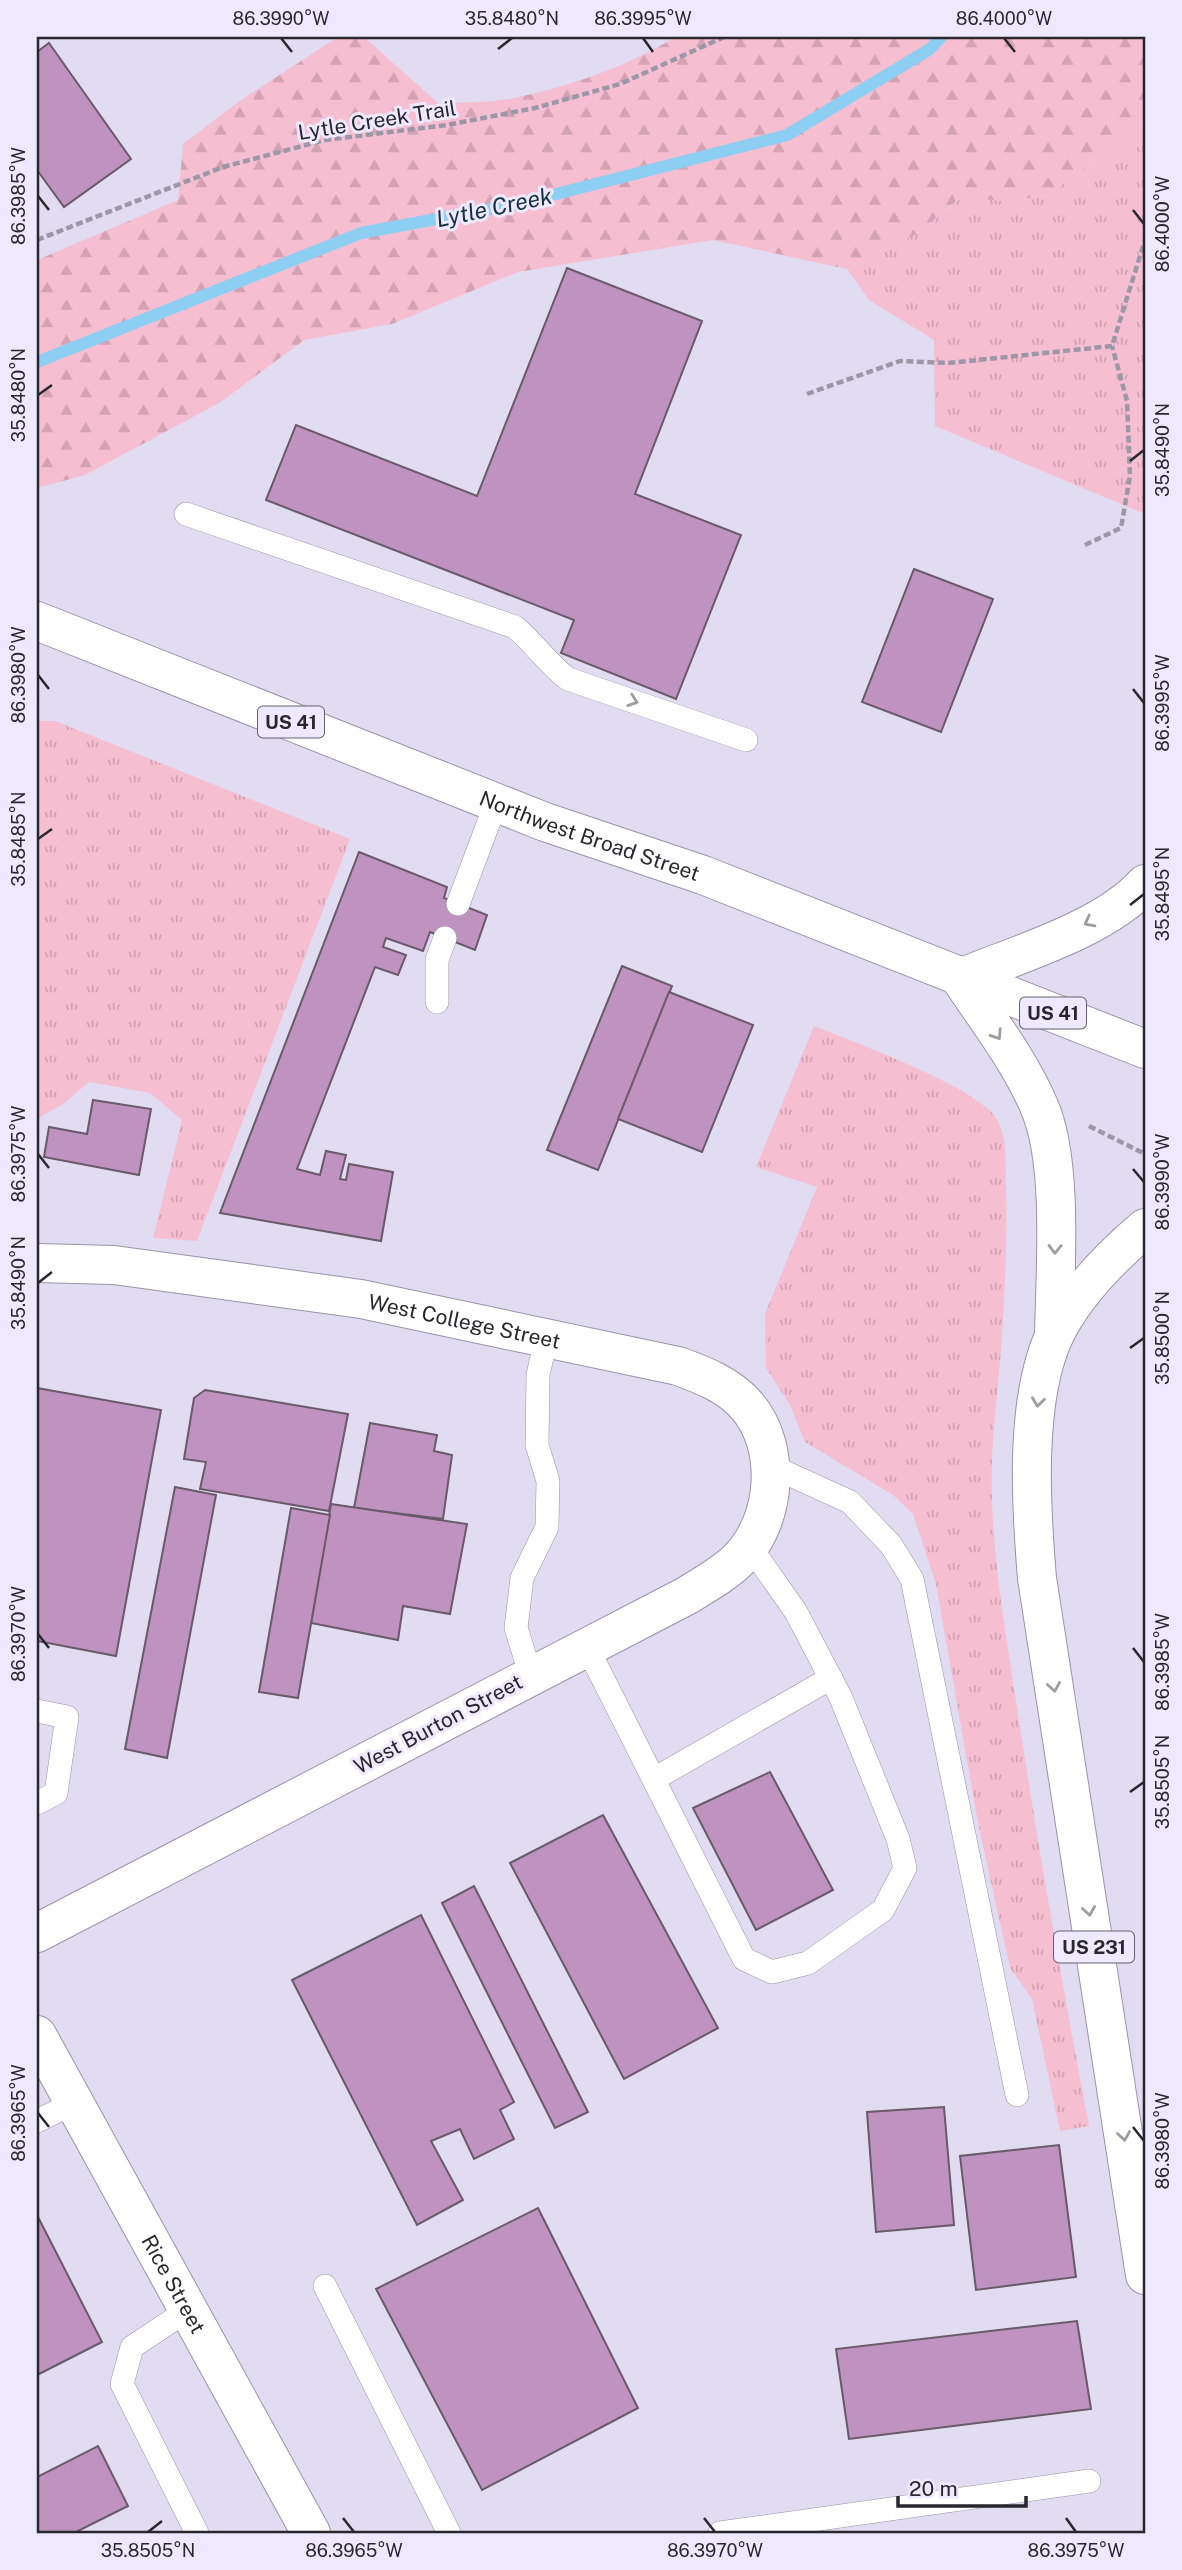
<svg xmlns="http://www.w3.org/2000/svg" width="1182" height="2570" viewBox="0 0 1182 2570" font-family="'Public Sans',sans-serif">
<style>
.grass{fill:url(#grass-tufts)}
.forest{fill:url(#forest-firs)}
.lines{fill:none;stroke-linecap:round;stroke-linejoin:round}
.stream{stroke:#8dcef3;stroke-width:12}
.building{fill:#bf92c0;stroke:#685a68;stroke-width:2}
.service-casing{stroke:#9894a8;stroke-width:24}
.minor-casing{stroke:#9894a8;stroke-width:40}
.primary-casing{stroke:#9894a8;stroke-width:40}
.path{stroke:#9b97a7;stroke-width:4.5;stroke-dasharray:7 3.5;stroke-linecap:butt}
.service{stroke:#fff;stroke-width:23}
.minor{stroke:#fff;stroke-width:38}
.primary{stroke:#fff;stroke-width:38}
.oneway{stroke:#9e9ea1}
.ticks{fill:none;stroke:#28272e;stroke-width:2.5}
.labels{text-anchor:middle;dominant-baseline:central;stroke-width:6;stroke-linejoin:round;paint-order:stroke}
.shield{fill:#eee9ff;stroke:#63616d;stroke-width:2}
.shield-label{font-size:19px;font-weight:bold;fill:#28272e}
.street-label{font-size:21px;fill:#28272e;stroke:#eee9ff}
.water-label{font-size:23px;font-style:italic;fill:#133141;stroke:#eee9ff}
.neatline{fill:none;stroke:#28272e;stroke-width:2.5}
.ticks-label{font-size:18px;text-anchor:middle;fill:#28272e}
</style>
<defs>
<pattern id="grass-tufts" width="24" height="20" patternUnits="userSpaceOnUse" patternTransform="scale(1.75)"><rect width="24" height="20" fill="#f6bed1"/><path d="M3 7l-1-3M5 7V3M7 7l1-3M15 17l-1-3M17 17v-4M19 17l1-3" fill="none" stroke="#d3a3b4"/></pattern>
<pattern id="forest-firs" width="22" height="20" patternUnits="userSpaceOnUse" patternTransform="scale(1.75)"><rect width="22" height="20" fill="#f6bed1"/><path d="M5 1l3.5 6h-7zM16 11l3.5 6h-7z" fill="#d3a3b4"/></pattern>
</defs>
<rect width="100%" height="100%" fill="#e1dcf1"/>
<g class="grass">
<polygon points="1145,123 1145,514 935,426 934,340 869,300 847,269 917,234 962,197 1003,201 1047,196"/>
<polygon points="37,721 55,721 350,839 197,1241 153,1238 182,1120 150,1093 89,1082 63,1104 37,1119"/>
<path d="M814 1026C851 1041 983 1089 998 1121 1008 1141 1005 1165 1006 1188 1008 1267 1002 1347 994 1427 985 1523 1004 1619 1018 1714 1039 1852 1063 1989 1089 2126L1060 2131 1032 1999 1010 1968 978 1823 936 1584 913 1514 893 1495 805 1442 790 1405 766 1368 765 1314 817 1187 756 1167Z"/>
</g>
<path class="forest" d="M338 37H364L439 104C462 102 487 103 509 99 564 88 628 67 675 37H1145V123L1047 196 1003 201 961 197 917 234 847 269 713 240 518 272 392 324 304 340 221 402 85 475 37 488V260L178 200 183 144 241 100Z"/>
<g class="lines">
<polyline class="stream" points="37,362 361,233 517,204 787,135 930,49 941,37"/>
</g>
<g class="building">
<polygon points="49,43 131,159 64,207 37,170 37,52"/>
<polygon points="567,268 702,321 635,494 741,535 676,699 561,653 574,620 266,500 296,425 477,496"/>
<polygon points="914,569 993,599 941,732 862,702"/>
<polygon points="359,852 447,887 444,898 487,915 475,950 430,932 423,951 386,938 383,947 406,955 398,975 375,967 297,1169 320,1175 326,1151 346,1155 340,1179 346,1180 349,1164 393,1172 381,1241 220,1213"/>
<polygon points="622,966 672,986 598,1170 547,1150"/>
<polygon points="669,992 753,1025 702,1152 618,1119"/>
<polygon points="93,1100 151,1109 139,1175 44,1157 49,1127 87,1134"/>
<polygon points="37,1388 161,1410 116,1656 37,1641"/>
<polygon points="205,1390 348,1414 329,1511 200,1489 206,1462 184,1459 194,1398"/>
<polygon points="370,1423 437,1435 434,1451 452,1455 443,1519 354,1508"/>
<polygon points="175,1487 216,1495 167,1758 125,1749"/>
<polygon points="331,1504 467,1524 450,1614 403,1606 398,1640 311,1623"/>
<polygon points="291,1508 330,1515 298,1698 259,1692"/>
<polygon points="770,1772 833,1890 756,1930 693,1808"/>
<polygon points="603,1815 718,2028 624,2079 510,1863"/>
<polygon points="474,1886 588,2112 555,2128 442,1903"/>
<polygon points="421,1915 514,2102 500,2110 514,2139 474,2159 460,2129 431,2141 463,2200 417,2225 292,1980"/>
<polygon points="944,2107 954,2225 876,2232 867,2112"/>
<polygon points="1059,2145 1076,2277 976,2290 960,2156"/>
<polygon points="538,2208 638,2408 482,2490 376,2289"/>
<polygon points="37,2215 102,2342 37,2375"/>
<polygon points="1077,2321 1091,2409 849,2439 836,2349"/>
<polygon points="98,2446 128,2506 74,2533 37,2533 37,2477"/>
</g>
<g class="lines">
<g class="service-casing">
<g id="service">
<path d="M186 514 515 627C535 644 548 664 568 679L746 740"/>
<polyline points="458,904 496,803"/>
<polyline points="437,1002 437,960 445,938"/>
<polyline points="769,1465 850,1502 891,1545 912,1579 1017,2095"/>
<polyline points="587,1647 744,1959 772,1972 808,1963 883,1910 905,1868 898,1839 841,1698 796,1612 749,1545"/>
<polyline points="531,1676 516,1628 522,1578 547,1527 548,1481 537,1445 538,1375 546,1339"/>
<polyline points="37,1711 67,1717 56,1793 37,1803"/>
<polyline points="654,1779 831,1678"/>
<polyline points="37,2121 74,2103"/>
<polyline points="325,2286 449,2533"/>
<polyline points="188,2310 132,2347 122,2384 197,2533"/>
<polyline points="720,2533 1089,2481"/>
</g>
</g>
<g class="minor-casing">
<g id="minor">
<path id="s1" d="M37 1263 114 1265 361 1299 678 1366C703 1375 729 1385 747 1406 782 1447 777 1519 740 1558 726 1573 705 1584 688 1595L37 1933"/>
<path id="s2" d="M37 2035 311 2533"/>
</g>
</g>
<g class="primary-casing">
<g id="primary">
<path id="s3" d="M37 621 545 822 703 875 1145 1049"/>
<path d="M960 978C987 1019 1020 1061 1039 1106 1064 1162 1055 1273 1054 1336"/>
<path d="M960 978C1018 954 1103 930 1145 884"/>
<path d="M1145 1228C1111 1257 1075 1293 1055 1334 1024 1400 1031 1507 1037 1578L1145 2275"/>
</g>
</g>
<g class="path">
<polyline points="37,240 223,167 325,140 447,125 535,108 620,84 724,37"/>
<polyline points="807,394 900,361 949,363 1112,346 1145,240"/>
<polyline points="1085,545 1121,528 1130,476 1127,401 1112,346"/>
<polyline points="1089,1126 1145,1154"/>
</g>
<use href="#service" class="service"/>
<use href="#minor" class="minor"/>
<use href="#primary" class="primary"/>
</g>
<defs><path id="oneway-chevron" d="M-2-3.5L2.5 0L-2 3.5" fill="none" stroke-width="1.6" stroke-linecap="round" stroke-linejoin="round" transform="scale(1.75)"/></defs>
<g class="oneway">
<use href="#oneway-chevron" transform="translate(633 701) rotate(19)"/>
<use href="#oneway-chevron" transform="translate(1089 922) rotate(152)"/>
<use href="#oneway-chevron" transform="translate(997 1035) rotate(57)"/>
<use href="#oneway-chevron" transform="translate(1055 1249) rotate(91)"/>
<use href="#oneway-chevron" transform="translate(1038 1402) rotate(97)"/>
<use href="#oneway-chevron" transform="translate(1054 1687) rotate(81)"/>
<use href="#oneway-chevron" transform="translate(1089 1911) rotate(81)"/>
<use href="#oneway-chevron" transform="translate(1124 2136) rotate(81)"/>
</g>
<path class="ticks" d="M281 38 292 52M643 38 653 52M1004 38 1015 52M498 49 512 38M38 196 49 210M1133 210 1144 224M38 395 52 385M1130 461 1144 450M38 675 49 689M1133 689 1144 703M38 839 52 829M1130 905 1144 894M38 1154 49 1168M1133 1169 1144 1182M38 1283 52 1272M1130 1348 1144 1338M38 1634 49 1648M1133 1648 1144 1662M1130 1792 1144 1782M38 2113 49 2127M1133 2127 1144 2141M343 2518 354 2532M704 2518 715 2532M1066 2518 1076 2532M148 2532 162 2521"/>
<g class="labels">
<g class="shield">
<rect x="258" y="706.5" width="66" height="31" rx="5"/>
<rect x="1020" y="997.5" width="66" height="31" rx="5"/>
<rect x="1054" y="1931.5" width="80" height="31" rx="5"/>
</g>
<g class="shield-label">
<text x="291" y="722">US 41</text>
<text x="1053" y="1013">US 41</text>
<text x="1094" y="1947">US 231</text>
</g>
<g class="street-label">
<text transform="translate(377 120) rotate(-9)">Lytle Creek Trail</text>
<text stroke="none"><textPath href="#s3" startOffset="593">Northwest Broad Street</textPath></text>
<text stroke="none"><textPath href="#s1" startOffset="432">West College Street</textPath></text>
<text transform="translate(438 1724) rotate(-28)">West Burton Street</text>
<text stroke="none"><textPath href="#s2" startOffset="284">Rice Street</textPath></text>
</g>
<g class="water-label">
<text transform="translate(494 207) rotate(-12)">Lytle Creek</text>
</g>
</g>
<rect width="1182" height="2570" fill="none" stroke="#eee9ff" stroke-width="77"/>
<path d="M898 2496v10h128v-10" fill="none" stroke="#28272e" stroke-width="3.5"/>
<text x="909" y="2496" font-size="21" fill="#28272e" stroke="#eee9ff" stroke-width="5" paint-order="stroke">20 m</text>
<rect x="38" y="38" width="1106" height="2494" class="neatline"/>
<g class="ticks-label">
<text x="281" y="25">86.3990°W</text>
<text x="512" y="25">35.8480°N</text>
<text x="643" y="25">86.3995°W</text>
<text x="1004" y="25">86.4000°W</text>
<text transform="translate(19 196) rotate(-90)" y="6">86.3985°W</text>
<text transform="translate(1163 224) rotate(-90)" y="6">86.4000°W</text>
<text transform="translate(19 395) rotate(-90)" y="6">35.8480°N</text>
<text transform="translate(1163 450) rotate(-90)" y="6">35.8490°N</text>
<text transform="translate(19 675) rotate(-90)" y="6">86.3980°W</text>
<text transform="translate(1163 703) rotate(-90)" y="6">86.3995°W</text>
<text transform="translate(19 839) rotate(-90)" y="6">35.8485°N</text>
<text transform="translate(1163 894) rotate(-90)" y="6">35.8495°N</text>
<text transform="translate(19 1154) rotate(-90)" y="6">86.3975°W</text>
<text transform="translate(1163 1182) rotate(-90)" y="6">86.3990°W</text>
<text transform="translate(19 1283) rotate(-90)" y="6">35.8490°N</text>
<text transform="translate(1163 1338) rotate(-90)" y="6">35.8500°N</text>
<text transform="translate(19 1634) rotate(-90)" y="6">86.3970°W</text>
<text transform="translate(1163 1662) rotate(-90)" y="6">86.3985°W</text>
<text transform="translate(1163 1782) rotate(-90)" y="6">35.8505°N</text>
<text transform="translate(19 2113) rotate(-90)" y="6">86.3965°W</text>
<text transform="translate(1163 2141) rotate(-90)" y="6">86.3980°W</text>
<text x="148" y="2557">35.8505°N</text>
<text x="354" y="2557">86.3965°W</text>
<text x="715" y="2557">86.3970°W</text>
<text x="1076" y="2557">86.3975°W</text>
</g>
</svg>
